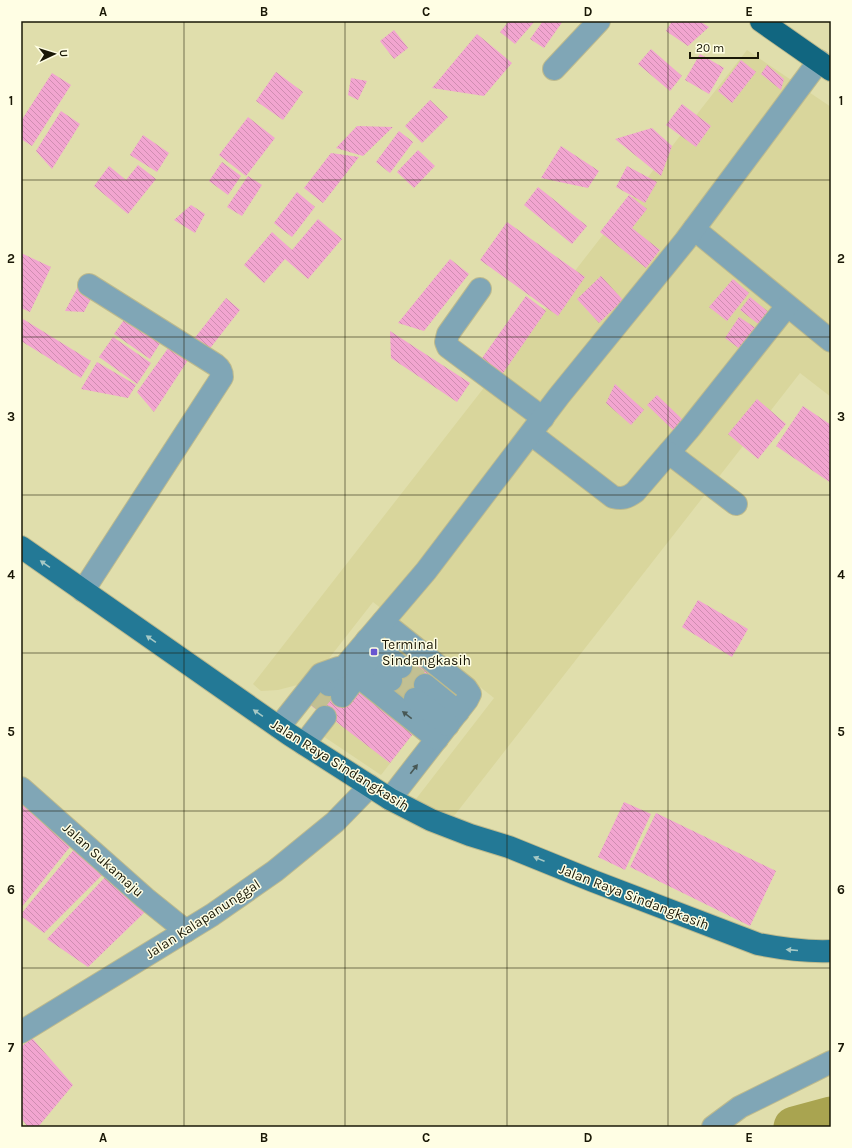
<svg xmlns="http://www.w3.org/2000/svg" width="852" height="1148" viewBox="0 0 852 1148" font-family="Karla,sans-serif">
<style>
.built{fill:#d9d69c}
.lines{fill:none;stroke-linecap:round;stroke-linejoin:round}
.river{stroke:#a9a450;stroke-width:41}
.building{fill:url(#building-back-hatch)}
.minor-tunnel{stroke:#c2c093;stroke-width:22;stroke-dasharray:22 11;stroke-linecap:butt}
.minor-casing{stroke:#bcba8e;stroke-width:24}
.major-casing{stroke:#bcba8e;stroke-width:24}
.highway-casing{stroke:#bcba8e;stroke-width:24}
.minor{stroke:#80a6b6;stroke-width:22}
.major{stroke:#237996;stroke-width:22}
.highway{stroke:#116680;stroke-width:22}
.oneway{fill:#a7c9c5}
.oneway2{fill:#485855}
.grid{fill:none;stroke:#1a1806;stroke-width:1;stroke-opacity:0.55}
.poi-dot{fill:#6856d0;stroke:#fffee4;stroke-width:1.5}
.labels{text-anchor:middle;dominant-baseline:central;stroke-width:3;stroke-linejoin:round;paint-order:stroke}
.poi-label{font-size:14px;fill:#1a1806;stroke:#fffee4;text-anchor:start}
.street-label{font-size:14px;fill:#1a1806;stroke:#fffee4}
.neatline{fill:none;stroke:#1a1806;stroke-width:1.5}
.grid-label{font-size:13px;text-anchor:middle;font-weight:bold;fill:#1a1806}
</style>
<defs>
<pattern id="building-back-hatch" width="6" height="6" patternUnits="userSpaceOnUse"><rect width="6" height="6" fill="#f2a5d0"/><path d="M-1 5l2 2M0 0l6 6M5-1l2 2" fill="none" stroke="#cf8db1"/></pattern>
</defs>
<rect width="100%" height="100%" fill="#e0deac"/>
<g class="built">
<polygon points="747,50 831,107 831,397 800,373 454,816 434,809 416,799 494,698 373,602 316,675 301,684 278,690 261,691 253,684"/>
<polygon points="362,687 416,730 381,775 323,736"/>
</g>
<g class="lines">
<polyline class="river" points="794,1127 831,1117"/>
</g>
<g class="building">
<polygon points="509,21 535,21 515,44 500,32"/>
<polygon points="543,21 563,21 544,48 530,39"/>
<polygon points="672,21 699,21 709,27 688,46 666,31"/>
<polygon points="394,30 408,48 394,59 380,41"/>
<polygon points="477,34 512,63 484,96 432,88"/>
<polygon points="651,49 682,76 670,91 638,64"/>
<polygon points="700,54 724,68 709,94 685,80"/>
<polygon points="741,60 756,72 732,103 718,91"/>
<polygon points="767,65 784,79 781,90 761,74"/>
<polygon points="276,72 303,92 283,120 256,101"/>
<polygon points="52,73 71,85 32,146 21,139 21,121"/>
<polygon points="351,78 367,81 358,100 348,95"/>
<polygon points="430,100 448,117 422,143 405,126"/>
<polygon points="682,104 711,126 696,147 666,125"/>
<polygon points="61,111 80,124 52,169 36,151"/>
<polygon points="248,117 275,138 246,176 219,155"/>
<polygon points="357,126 393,127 363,156 336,148"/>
<polygon points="652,128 672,146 661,176 615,139"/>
<polygon points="399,131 413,142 390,173 376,162"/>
<polygon points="143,135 169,153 157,172 130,155"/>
<polygon points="561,146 599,171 588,188 541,178"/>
<polygon points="418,150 435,166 414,188 397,172"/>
<polygon points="331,153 359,157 323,203 304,188"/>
<polygon points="222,162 241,176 228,195 209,181"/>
<polygon points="138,165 156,179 128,214 94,186 109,166 126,180"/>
<polygon points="627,166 657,182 645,203 616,187"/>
<polygon points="248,176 262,185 242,216 227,207"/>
<polygon points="538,187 587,226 572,244 524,205"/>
<polygon points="297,192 315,207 292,237 274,223"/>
<polygon points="629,195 647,209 632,228 660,250 646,268 600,232"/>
<polygon points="191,205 205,214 195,233 174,220"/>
<polygon points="318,219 342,239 308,279 285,259 264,283 244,265 272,232 292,250"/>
<polygon points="507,222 585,277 558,316 480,260"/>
<polygon points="21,253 51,267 30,312 21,308"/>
<polygon points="450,259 469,274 424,331 398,323"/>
<polygon points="601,276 623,300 599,323 577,299"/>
<polygon points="733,279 749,293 727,321 709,307"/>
<polygon points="78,287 93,295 84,312 65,311"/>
<polygon points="526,296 546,311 501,376 480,361"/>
<polygon points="750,297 771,314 761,326 740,310"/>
<polygon points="226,298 240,310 204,356 190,344"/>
<polygon points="129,313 164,337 150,359 114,334"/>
<polygon points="739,317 759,330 744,352 725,338"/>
<polygon points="23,319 91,361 81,378 21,341 21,323"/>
<polygon points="390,331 470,383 457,402 391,358"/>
<polygon points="113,337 151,363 137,384 99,357"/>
<polygon points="171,344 190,357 154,412 137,392"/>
<polygon points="97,362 136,385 128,398 81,389"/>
<polygon points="615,384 644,410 631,425 606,403"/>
<polygon points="657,395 684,421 674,431 647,405"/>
<polygon points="757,399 786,424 758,459 728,434"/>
<polygon points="803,406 831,425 831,483 776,446"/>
<polygon points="698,600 748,629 732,657 682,627"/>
<polygon points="409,656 433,675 406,710 387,686"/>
<polygon points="321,679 362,687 416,730 390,763 335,721 333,723 304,700"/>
<polygon points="26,800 73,843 21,908 21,806"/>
<polygon points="624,802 651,814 625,870 598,857"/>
<polygon points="656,813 776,871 750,926 630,867"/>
<polygon points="76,847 104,873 44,933 21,916 21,914"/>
<polygon points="109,873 146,911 88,967 47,939"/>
<polygon points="32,1038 73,1085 38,1127 28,1127 21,1118 21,1047"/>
</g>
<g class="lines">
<g class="minor-tunnel">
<polyline points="401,667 425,685"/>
<polyline points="391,680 415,699"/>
<polyline points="312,706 329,685"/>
</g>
<g class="minor-casing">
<g id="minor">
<polyline points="554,69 599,21"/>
<polyline points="694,229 831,341"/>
<polyline points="480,289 448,334 446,342 448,347 543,418"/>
<path d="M531 434 613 497C622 499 627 498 635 492L690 428 787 306"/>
<polyline points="669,453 736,504"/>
<path d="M83 591 222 377C222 371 220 368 216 365L89 285"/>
<polyline points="383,622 466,688 470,694 467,700 390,799"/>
<polyline points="367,640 401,667"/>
<polyline points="357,654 391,680"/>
<polyline points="345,666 437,739"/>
<polyline points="329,685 426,571 559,396 685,241 819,61"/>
<polyline points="425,685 458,712"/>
<polyline points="342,696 367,663"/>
<polyline points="415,699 448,725"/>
<polyline points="279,727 321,674 338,668"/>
<polyline points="304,744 325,717"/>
<polyline points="21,788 145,898 186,931"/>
<polyline points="21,1032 212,915 275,871 335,822 370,786"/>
<polyline points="713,1127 740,1107 831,1062"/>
</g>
</g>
<g class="major-casing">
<path id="major" d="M21 547 290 735 390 799 431 820 470 835 509 847 593 881 758 944C783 949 805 952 831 951"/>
</g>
<g class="highway-casing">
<polyline id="highway" points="761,21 831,70"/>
</g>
<use href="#minor" class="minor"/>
<use href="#major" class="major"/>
<use href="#highway" class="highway"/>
</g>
<defs><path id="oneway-solid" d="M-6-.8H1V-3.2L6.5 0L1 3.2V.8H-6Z"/></defs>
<g class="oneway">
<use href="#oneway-solid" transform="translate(45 564) rotate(-145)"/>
<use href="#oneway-solid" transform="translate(151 639) rotate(-145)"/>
<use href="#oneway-solid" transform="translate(258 713) rotate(-145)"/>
<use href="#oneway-solid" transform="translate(539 859) rotate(-158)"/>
<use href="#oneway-solid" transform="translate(792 950) rotate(-175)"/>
</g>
<g class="oneway2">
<use href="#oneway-solid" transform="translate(407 715) rotate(-142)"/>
<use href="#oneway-solid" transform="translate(414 769) rotate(-52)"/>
</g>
<path class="grid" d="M184 21V1127M345 21V1127M507 21V1127M668 21V1127M21 180H831M21 337H831M21 495H831M21 653H831M21 811H831M21 968H831"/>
<rect class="poi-dot" x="370" y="648" width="8" height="8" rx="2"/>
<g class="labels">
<g class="poi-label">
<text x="382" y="644">Terminal<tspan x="382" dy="16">Sindangkasih</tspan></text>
</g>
<g class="street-label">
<text transform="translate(340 765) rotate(32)">Jalan Raya Sindangkasih</text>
<text transform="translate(103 860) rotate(42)">Jalan Sukamaju</text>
<text transform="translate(634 897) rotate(21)">Jalan Raya Sindangkasih</text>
<text transform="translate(203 919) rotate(-33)">Jalan Kalapanunggal</text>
</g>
</g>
<rect width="852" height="1148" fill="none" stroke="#fffee4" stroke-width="44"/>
<g transform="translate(54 54) rotate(86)" stroke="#fffee4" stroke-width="3" paint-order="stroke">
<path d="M0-3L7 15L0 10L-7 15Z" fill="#1a1806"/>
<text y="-6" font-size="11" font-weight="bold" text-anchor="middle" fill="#1a1806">U</text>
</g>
<path d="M690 52v6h68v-6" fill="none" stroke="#1a1806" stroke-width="2"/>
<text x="696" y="52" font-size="12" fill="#1a1806" stroke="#fffee4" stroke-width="3" paint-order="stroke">20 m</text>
<rect x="22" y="22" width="808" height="1104" class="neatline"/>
<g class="grid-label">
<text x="103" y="16">A</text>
<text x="264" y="16">B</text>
<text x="426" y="16">C</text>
<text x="588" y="16">D</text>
<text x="749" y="16">E</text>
<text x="11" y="105">1</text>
<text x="841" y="105">1</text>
<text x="11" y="263">2</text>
<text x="841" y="263">2</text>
<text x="11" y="421">3</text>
<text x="841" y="421">3</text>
<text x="11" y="579">4</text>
<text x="841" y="579">4</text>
<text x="11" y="736">5</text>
<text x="841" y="736">5</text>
<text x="11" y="894">6</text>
<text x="841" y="894">6</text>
<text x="11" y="1052">7</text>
<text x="841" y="1052">7</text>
<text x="103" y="1142">A</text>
<text x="264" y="1142">B</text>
<text x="426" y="1142">C</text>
<text x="588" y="1142">D</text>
<text x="749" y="1142">E</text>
</g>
</svg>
